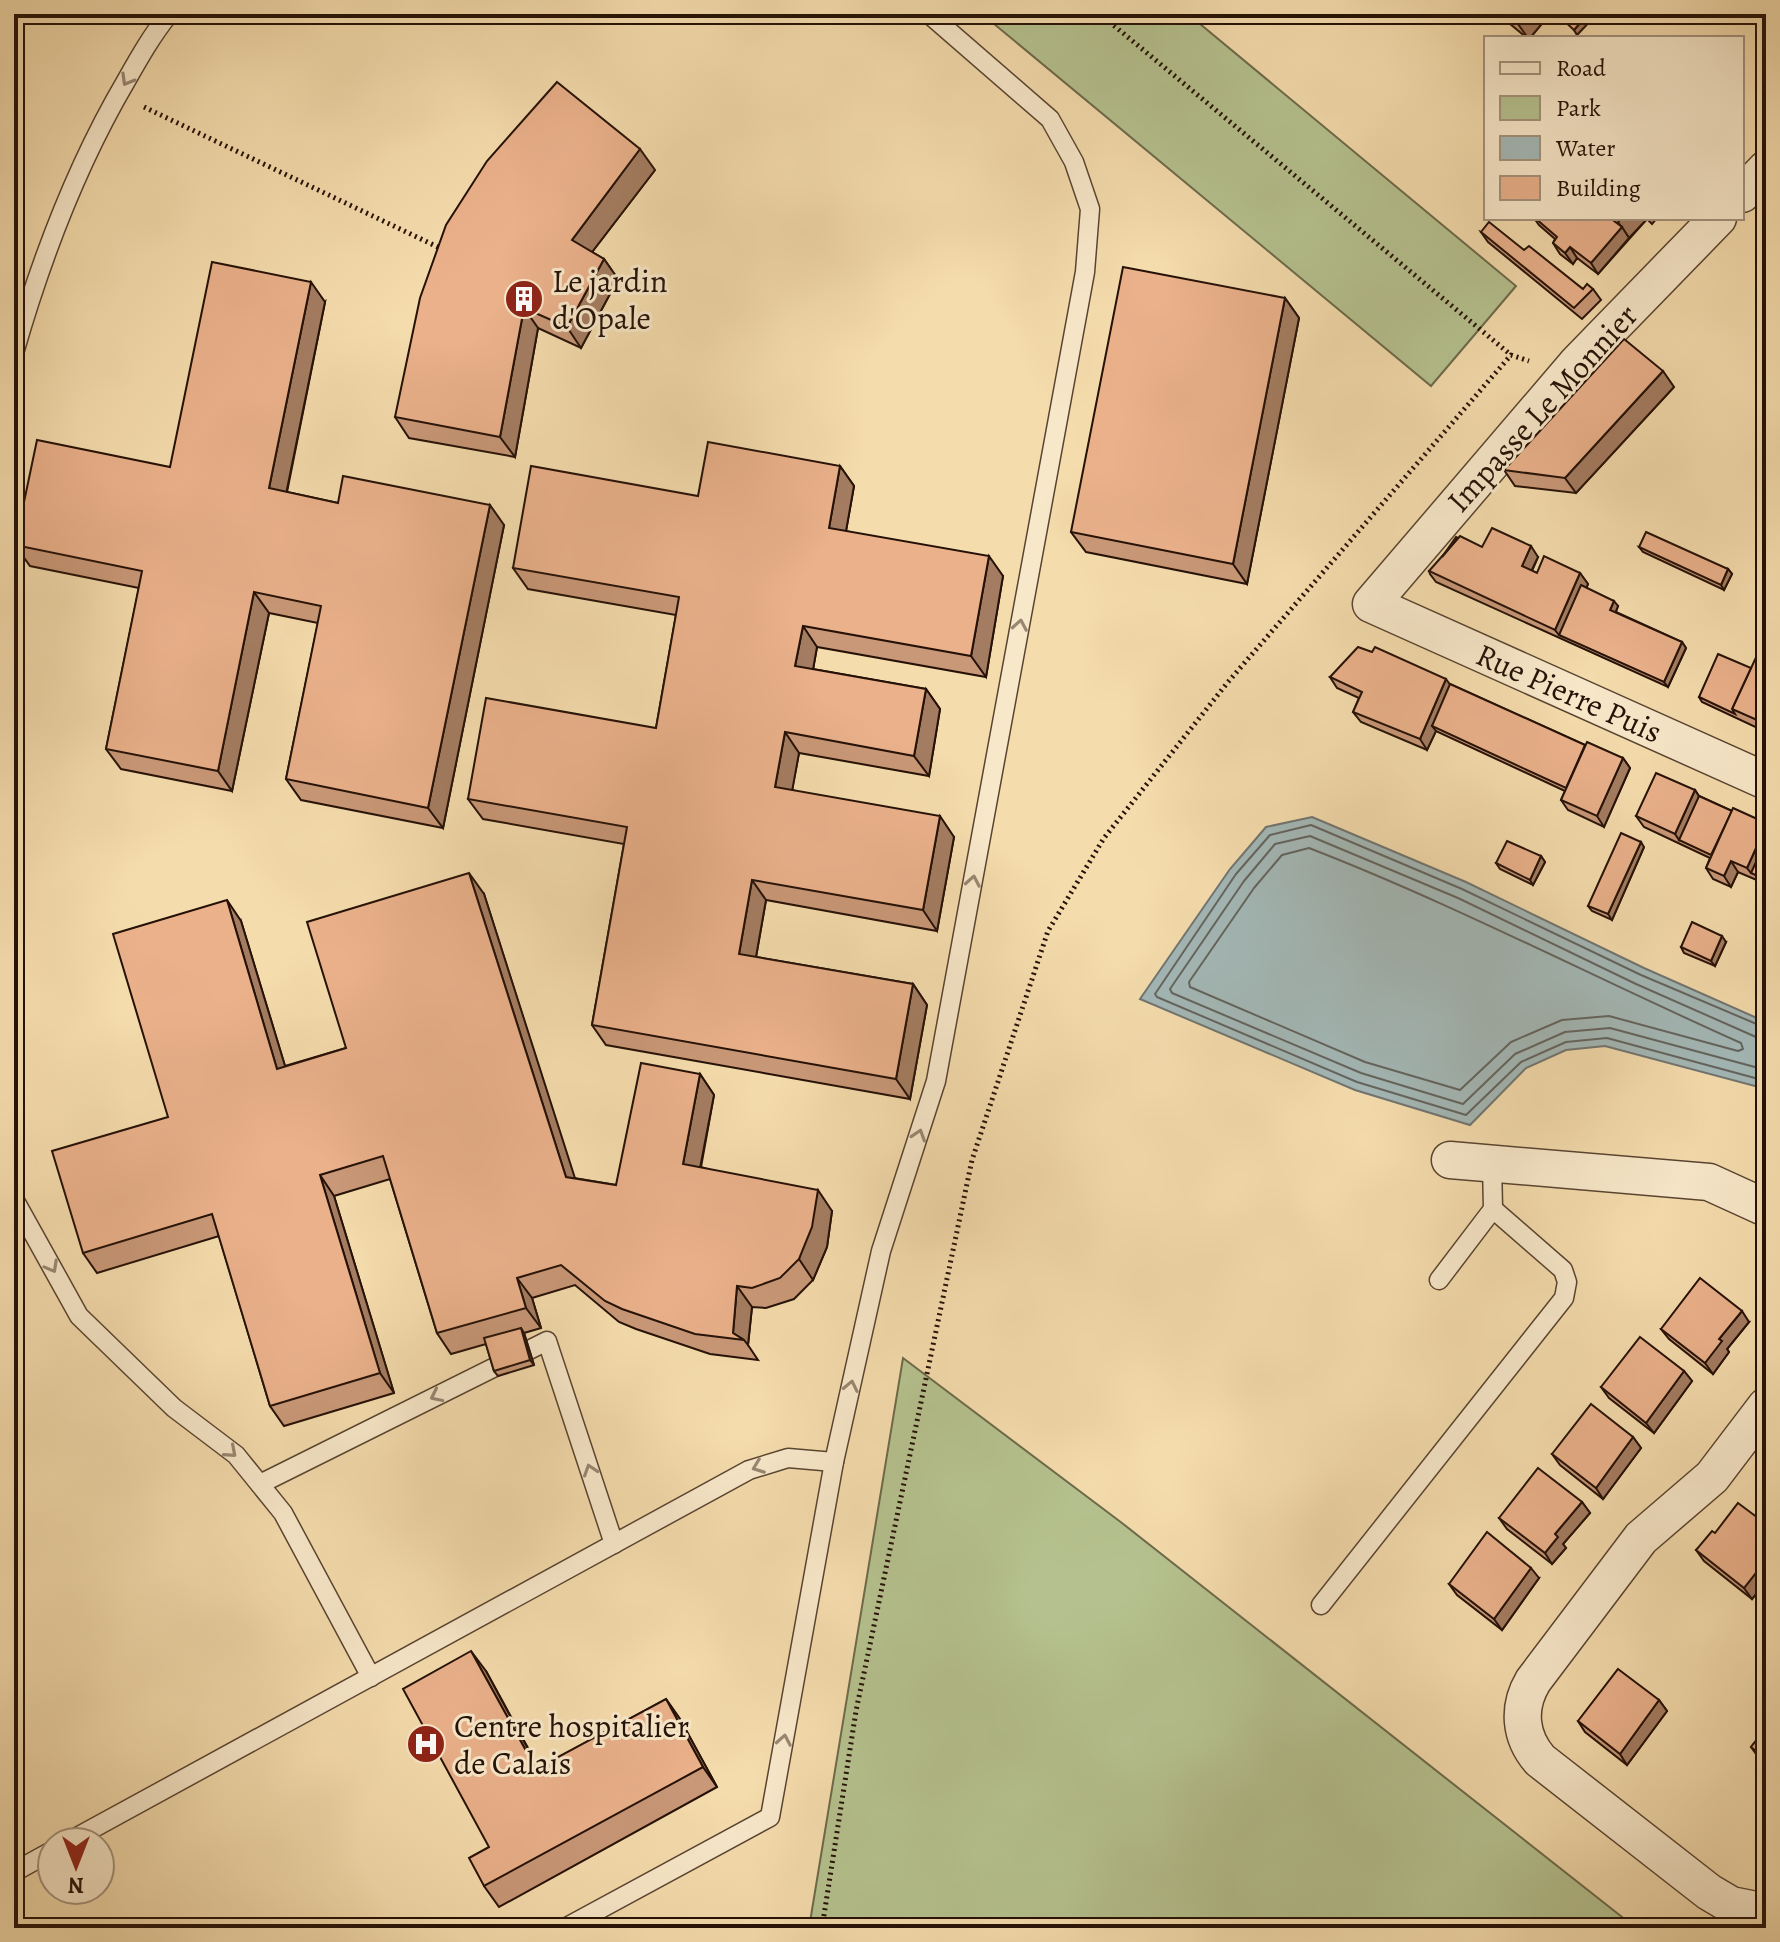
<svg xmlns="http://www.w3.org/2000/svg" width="1780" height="1942" viewBox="0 0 1780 1942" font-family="Alegreya,serif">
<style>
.green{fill:#b5c28f;stroke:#6d6a4b;stroke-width:2}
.water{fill:#a3b8b7;stroke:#717571;stroke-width:2}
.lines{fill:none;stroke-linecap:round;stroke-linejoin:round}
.shore{stroke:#64645f;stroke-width:2}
.lane-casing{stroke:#594430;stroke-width:21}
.street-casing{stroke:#594430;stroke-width:39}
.path{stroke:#251107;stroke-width:5;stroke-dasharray:2 4;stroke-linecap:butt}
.lane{stroke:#f8e8ca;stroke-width:18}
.street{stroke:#f8e8ca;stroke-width:36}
.wall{fill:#c99878;stroke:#251107;stroke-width:2}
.shaded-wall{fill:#a47c61;stroke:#251107;stroke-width:2}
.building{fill:#eab18b;stroke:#251107;stroke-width:2}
.oneway{stroke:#998772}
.labels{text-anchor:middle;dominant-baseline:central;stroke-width:6;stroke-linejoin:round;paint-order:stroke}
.poi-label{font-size:32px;fill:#251107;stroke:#f8e8ca;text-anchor:start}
.street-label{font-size:32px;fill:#251107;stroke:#f8e8ca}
</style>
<rect width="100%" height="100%" fill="#f5dcad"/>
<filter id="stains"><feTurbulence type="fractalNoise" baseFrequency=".0025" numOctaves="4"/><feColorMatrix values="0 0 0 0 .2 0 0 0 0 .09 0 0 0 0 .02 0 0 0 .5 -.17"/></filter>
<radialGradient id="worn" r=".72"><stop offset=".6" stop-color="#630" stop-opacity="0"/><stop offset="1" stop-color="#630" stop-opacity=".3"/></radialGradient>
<g class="green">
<polygon points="982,14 1188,14 1516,286 1431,386"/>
<polygon points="903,1358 1122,1523 1636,1928 809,1928"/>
</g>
<polygon class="water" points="1312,817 1466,882 1644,968 1766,1022 1766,1089 1605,1046 1566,1050 1526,1068 1470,1125 1355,1090 1140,999 1230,869 1266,827"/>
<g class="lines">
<g class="shore">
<path d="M1309 848C1456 905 1597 979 1741 1043L1743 1049 1738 1051 1609 1016 1562 1020 1511 1042 1460 1090 1365 1062 1190 987 1189 982 1254 888 1282 855Z"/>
<polyline points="1766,1028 1641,975 1462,889 1311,825 1270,835 1236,874 1155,994 1157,997 1357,1082 1466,1115 1521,1062 1566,1042 1607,1038 1766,1081"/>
<polyline points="1766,1039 1756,1037 1636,984 1458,898 1310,836 1275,844 1244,881 1170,989 1172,993 1361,1073 1463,1104 1515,1054 1565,1032 1610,1028 1766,1070"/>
</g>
<g class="lane-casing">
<g id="lane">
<path d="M14 353C41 259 76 166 126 81 139 58 152 35 169 14"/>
<polyline points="14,1199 79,1316 174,1408 236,1455 283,1513 371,1677"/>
<polyline points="1439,1280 1493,1209 1492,1163"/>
<polyline points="260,1484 547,1341 614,1544"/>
<polyline points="1321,1605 1564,1298 1567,1282 1563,1270 1493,1209"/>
<polyline points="68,1842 749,1470 788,1458 834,1462"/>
<polyline points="14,1872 52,1851"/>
<polyline points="565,1928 770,1817 834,1462 881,1251 936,1081 1085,272 1090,209 1074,162 1050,119 929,14"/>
</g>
</g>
<g class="street-casing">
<g id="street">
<polyline points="1742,194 1766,169"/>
<polyline points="1718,218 1578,362 1371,604 1766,781"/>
<polyline points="1450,1160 1709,1182 1766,1208"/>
<path d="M1766 1406 1712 1477 1641 1538 1533 1681C1517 1708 1520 1737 1540 1760L1709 1892 1731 1905 1766 1912"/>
</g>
</g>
<g class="path">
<polyline points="1100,14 1511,355"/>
<polyline points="144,107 442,249"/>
<polyline points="822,1928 856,1711 972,1160 1048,931 1104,838 1228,682 1511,355 1529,361"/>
</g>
<use href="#lane" class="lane"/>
<use href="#street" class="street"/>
</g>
<g class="wall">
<polygon points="1498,14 1550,14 1530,38 1527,38"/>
<polygon points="655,170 592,252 604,259 618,279 581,348 538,328 515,457 409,438 395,417"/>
<polygon points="1534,218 1657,218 1652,224 1647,219 1598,274 1577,258 1573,264 1560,254 1553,243 1555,239 1539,225"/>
<polygon points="1481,232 1524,250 1583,289 1593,289 1601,300 1582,319 1488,242"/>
<polygon points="1285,298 1299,318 1247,584 1086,552 1071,532"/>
<polygon points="325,302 287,492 338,503 504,525 443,828 301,800 286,779 318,623 269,613 232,791 121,769 106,749 139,588 30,566 15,545 170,467"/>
<polygon points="1674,387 1576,493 1515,486 1504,470"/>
<polygon points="840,466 854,486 846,531 1003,576 986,677 817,647 813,669 926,689 940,709 929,776 799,753 792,790 954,837 937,931 766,900 756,957 913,984 927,1005 910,1099 606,1045 592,1025 624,844 483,819 468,799 656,728 676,615 528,589 513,568 698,496"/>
<polygon points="1482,547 1538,557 1532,571 1537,573 1580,573 1588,584 1586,588 1618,606 1616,612 1682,642 1686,648 1668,687 1436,582 1430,574 1429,571"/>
<polygon points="1639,547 1728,569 1732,574 1724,590 1643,552"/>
<polygon points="1766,657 1766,732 1702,702 1699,697 1751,668"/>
<polygon points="1330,677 1450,684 1585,745 1623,758 1630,768 1604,827 1568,810 1561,800 1565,791 1436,731 1427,750 1361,722 1353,712 1359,698 1337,688"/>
<polygon points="1695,790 1699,796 1732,811 1766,823 1766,884 1738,872 1731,887 1713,879 1706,868 1710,858 1644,827 1636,816"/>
<polygon points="1644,847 1612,920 1592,911 1588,906"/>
<polygon points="1541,856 1545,862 1533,885 1500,869 1496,863"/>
<polygon points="484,894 574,1178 616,1185 700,1074 714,1095 701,1167 832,1211 827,1247 813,1280 794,1299 766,1308 752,1307 748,1345 758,1360 710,1354 636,1329 619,1322 575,1285 532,1298 541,1328 524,1333 534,1365 498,1376 494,1371 486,1344 451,1354 437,1333 390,1179 334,1196 394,1393 284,1426 270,1406 219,1236 97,1273 83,1253 168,1117 241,921 285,1066 346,1048"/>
<polygon points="1726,942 1715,966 1684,953 1681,947"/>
<polygon points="1749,1322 1727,1349 1729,1352 1713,1374 1669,1339 1661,1329"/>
<polygon points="1684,1371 1692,1381 1654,1433 1609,1398 1601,1387"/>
<polygon points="1633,1437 1641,1448 1603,1499 1560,1465 1552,1454"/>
<polygon points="1582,1502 1590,1513 1563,1544 1566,1548 1552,1564 1507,1529 1499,1518"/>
<polygon points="1766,1524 1766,1581 1752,1599 1704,1561 1696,1550 1715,1533"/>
<polygon points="1539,1578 1502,1630 1457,1595 1449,1584"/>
<polygon points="486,1671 539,1768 666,1699 680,1719 717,1787 499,1907 484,1886 489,1847"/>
<polygon points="1659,1700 1667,1711 1627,1765 1585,1732 1578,1721"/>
<polygon points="1766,1728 1766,1764 1759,1758 1751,1747"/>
</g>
<g class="shaded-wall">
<polygon points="1526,14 1550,14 1530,38 1528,38 1518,24"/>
<polygon points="1588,14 1593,14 1595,16 1577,35 1574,30"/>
<polygon points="640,149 655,170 586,260 572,240"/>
<polygon points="1622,218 1646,218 1647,219 1629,238 1618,222"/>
<polygon points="1622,227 1629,238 1598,274 1591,263"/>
<polygon points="1570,247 1577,258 1573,264 1565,253"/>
<polygon points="604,259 618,279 581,348 567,327"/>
<polygon points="311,282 325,302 283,509 269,488"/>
<polygon points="1285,298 1299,318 1247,584 1233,564"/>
<polygon points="524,308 538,328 515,457 500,437"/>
<polygon points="1663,371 1674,387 1576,493 1565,478"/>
<polygon points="840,466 854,486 843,548 829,528"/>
<polygon points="490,505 504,525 443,828 428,808"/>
<polygon points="1531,546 1538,557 1529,576 1522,566"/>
<polygon points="989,556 1003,576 986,677 971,656"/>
<polygon points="1728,569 1732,574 1724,590 1721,585"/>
<polygon points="1580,573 1588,584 1564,637 1559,635 1555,630"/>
<polygon points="254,592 269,613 232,791 218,771"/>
<polygon points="1614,601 1618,606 1614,616 1610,610"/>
<polygon points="803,626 817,647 810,687 795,666"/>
<polygon points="1682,642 1686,648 1668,687 1664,682"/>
<polygon points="1446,679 1454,690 1432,726 1436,731 1427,750 1420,739"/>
<polygon points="926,689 940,709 929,776 914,756"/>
<polygon points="785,732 799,753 789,808 775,787"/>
<polygon points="1623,758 1630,768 1604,827 1597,816"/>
<polygon points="1695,790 1702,801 1679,840 1675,834"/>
<polygon points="940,816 954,837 937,931 923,910"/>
<polygon points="1766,826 1766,854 1751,873 1747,868"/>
<polygon points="1641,842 1644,847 1612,920 1608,914"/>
<polygon points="1541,856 1545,862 1533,885 1530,880"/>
<polygon points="1731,861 1738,872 1731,887 1724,876"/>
<polygon points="469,873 484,894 581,1197 566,1177"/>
<polygon points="752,880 766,900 753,974 739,954"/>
<polygon points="227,900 241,921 292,1089 277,1069"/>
<polygon points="1722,936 1726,942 1715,966 1711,961"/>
<polygon points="913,984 927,1005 910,1099 896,1079"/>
<polygon points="700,1074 714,1095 697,1184 683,1164"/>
<polygon points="320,1175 334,1196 394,1393 380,1373"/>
<polygon points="818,1190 832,1211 827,1247 813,1280 799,1259"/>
<polygon points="517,1278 532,1298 541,1328 526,1308"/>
<polygon points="737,1286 752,1307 748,1345 744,1340 733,1333"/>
<polygon points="1742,1311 1749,1322 1727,1349 1729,1352 1713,1374 1705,1363 1719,1339"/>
<polygon points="521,1328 524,1333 534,1365 530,1360"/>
<polygon points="1684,1371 1692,1381 1654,1433 1646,1423"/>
<polygon points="1633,1437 1641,1448 1603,1499 1596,1488"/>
<polygon points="1582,1502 1590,1513 1563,1544 1566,1548 1552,1564 1545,1553 1555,1534"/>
<polygon points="1766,1560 1766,1581 1752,1599 1744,1588"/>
<polygon points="1531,1568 1539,1578 1502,1630 1494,1619"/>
<polygon points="471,1651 486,1671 550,1790 536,1769"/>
<polygon points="666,1699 680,1719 717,1787 703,1767"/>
<polygon points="1659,1700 1667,1711 1627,1765 1620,1754"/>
</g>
<g class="building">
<polygon points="1506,14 1526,14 1518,24"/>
<polygon points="1566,14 1588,14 1574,30 1562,19"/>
<polygon points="557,82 640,149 572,240 604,259 567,327 524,308 500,437 395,417 420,298 446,225 487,161"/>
<polygon points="1535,218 1610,218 1622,227 1591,263 1570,247 1565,253 1553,243 1557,237"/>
<polygon points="1489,222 1524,250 1529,246 1583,289 1587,284 1593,289 1574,308 1481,232"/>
<polygon points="212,262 311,282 269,488 338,503 343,476 490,505 428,808 286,779 321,606 254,592 218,771 106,749 142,571 15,545 37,440 170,467"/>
<polygon points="1123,267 1285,298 1233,564 1071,532"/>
<polygon points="1624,339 1663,371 1565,478 1504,470"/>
<polygon points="708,442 840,466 829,528 989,556 971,656 803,626 795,666 926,689 914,756 785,732 775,787 940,816 923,910 752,880 739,954 913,984 896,1079 592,1025 627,827 468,799 486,698 656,728 679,597 513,568 531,466 698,496"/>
<polygon points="1492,528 1531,546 1522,566 1537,573 1544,556 1580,573 1555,630 1429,571 1460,536 1482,547"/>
<polygon points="1646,532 1728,569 1721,585 1639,547"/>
<polygon points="1456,537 1458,538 1442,557"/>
<polygon points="1581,585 1614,601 1610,610 1682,642 1664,682 1559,635"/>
<polygon points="1358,647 1372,652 1375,647 1446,679 1420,739 1353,712 1362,692 1330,677"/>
<polygon points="1758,653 1766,657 1766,724 1732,709"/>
<polygon points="1718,654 1751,668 1732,709 1735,714 1699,697"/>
<polygon points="1450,684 1585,745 1566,788 1432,726"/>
<polygon points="1587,742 1623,758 1597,816 1561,800"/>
<polygon points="1656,773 1695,790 1675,834 1636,816"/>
<polygon points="1699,796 1732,811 1711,855 1679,840"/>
<polygon points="1733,808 1766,823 1766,826 1747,868 1731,861 1724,876 1706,868"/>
<polygon points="1621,833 1641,842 1608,914 1588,906"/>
<polygon points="1766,840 1766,880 1751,873"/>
<polygon points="1507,841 1541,856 1530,880 1496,863"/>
<polygon points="469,873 566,1177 616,1185 641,1063 700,1074 683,1164 818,1190 812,1227 799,1259 780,1278 752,1288 737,1286 733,1333 744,1340 695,1334 622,1309 605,1301 561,1265 517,1278 526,1308 437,1333 383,1156 320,1175 380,1373 270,1406 212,1214 83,1253 52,1151 168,1117 113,934 227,900 277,1069 346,1048 307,922"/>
<polygon points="1692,922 1722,936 1711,961 1681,947"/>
<polygon points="1700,1278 1742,1311 1719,1339 1722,1341 1705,1363 1661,1329"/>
<polygon points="521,1328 530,1360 494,1371 484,1338"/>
<polygon points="1640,1337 1684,1371 1646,1423 1601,1387"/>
<polygon points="1591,1404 1633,1437 1596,1488 1552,1454"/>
<polygon points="1538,1468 1582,1502 1555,1534 1558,1537 1545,1553 1499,1518"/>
<polygon points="1738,1503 1766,1524 1766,1560 1744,1588 1696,1550 1712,1531 1715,1533"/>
<polygon points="1487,1532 1531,1568 1494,1619 1449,1584"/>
<polygon points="471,1651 536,1769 666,1699 703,1767 484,1886 469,1858 489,1847 403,1689"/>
<polygon points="1618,1669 1659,1700 1620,1754 1578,1721"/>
<polygon points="1766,1728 1766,1759 1751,1747"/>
</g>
<defs><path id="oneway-chevron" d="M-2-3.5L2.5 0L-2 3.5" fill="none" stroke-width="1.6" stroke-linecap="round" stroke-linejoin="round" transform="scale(2)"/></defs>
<g class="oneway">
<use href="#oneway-chevron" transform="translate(127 80) rotate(120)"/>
<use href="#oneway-chevron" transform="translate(1020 625) rotate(-80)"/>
<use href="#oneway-chevron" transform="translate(973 881) rotate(-80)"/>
<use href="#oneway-chevron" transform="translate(919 1135) rotate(-72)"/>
<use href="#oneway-chevron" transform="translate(52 1267) rotate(61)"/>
<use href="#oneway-chevron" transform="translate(851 1386) rotate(-78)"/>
<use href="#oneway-chevron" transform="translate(436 1396) rotate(154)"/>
<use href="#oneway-chevron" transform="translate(231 1452) rotate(41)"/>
<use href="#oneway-chevron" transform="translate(758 1467) rotate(159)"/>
<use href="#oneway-chevron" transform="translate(590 1470) rotate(-108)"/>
<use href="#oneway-chevron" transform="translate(784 1740) rotate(-80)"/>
</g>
<defs>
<g id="building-disc" transform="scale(2)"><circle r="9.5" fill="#8f2418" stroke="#f8e8ca"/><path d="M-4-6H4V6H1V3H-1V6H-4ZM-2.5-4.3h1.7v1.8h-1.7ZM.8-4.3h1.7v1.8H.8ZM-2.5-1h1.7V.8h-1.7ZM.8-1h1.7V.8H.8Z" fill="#fff"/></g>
<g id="hospital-disc" transform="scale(2)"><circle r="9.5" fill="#8f2418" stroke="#f8e8ca"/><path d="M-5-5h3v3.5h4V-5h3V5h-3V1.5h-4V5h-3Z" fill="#fff"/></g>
</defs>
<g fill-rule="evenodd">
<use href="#building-disc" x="524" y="299"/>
<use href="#hospital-disc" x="426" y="1744"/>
</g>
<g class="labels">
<g class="poi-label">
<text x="552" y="281">Le jardin<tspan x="552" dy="37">d'Opale</tspan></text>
<text x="454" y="1726">Centre hospitalier<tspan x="454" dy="37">de Calais</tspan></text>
</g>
<g class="street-label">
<text transform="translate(1542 408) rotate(-48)">Impasse Le Monnier</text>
<text transform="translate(1569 693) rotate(24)">Rue Pierre Puis</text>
</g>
</g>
<rect width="1780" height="1942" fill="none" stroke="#f5dcad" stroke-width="48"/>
<rect x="16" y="16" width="1748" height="1910" fill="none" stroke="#251107" stroke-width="4"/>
<rect x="24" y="24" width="1732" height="1894" fill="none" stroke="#251107" stroke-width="2"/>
<rect x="1484" y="36" width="260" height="184" fill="#f8e8ca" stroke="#a4927c" stroke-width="2"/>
<rect x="1500" y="62" width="40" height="12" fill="#f8e8ca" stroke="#a4927c" stroke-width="2"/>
<text x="1556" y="76" font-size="24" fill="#251107">Road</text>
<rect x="1500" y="96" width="40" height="24" fill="#b5c28f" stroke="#a4927c" stroke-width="2"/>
<text x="1556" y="116" font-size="24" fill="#251107">Park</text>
<rect x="1500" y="136" width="40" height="24" fill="#a3b8b7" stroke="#a4927c" stroke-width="2"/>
<text x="1556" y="156" font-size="24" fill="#251107">Water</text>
<rect x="1500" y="176" width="40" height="24" fill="#eab18b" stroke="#a4927c" stroke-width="2"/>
<text x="1556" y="196" font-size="24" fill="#251107">Building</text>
<g transform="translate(76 1866) rotate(180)"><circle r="38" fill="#f8e8ca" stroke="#a4927c" stroke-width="2"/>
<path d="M0-6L14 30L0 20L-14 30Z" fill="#8f2418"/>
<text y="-12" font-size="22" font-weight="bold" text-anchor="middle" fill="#251107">N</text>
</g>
<rect width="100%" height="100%" filter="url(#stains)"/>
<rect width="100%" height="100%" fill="url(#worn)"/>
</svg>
